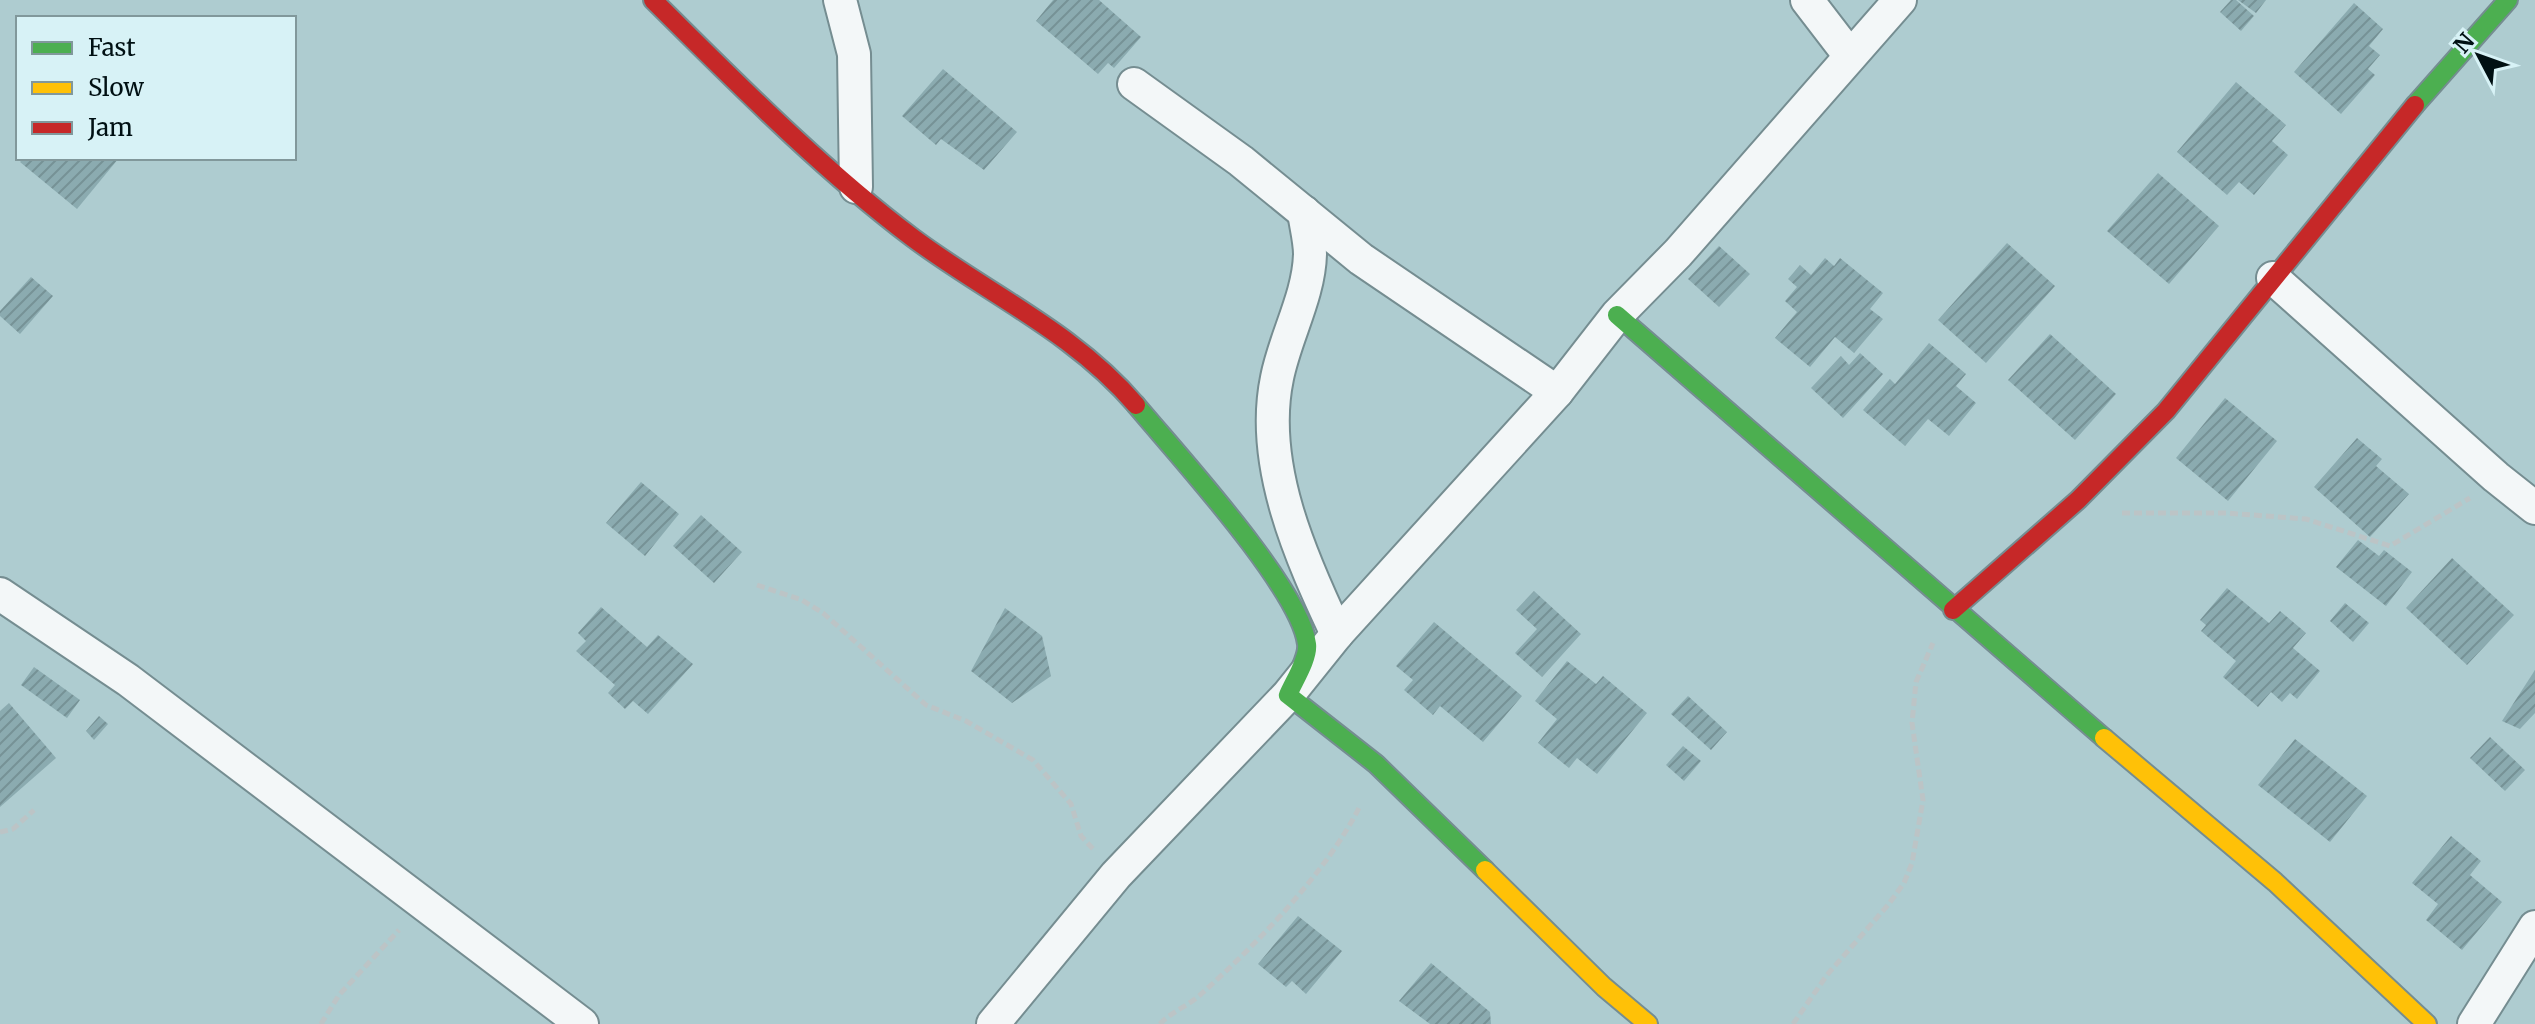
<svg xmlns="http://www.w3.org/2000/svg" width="2535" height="1024" viewBox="0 0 2535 1024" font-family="Merriweather,serif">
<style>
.building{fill:url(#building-hatch)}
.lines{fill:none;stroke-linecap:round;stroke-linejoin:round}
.street-casing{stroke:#758d91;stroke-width:36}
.fast-casing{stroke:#758d91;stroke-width:22}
.slow-casing{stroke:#758d91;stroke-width:22}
.jam-casing{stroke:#758d91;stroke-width:22}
.path{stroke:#bcc4c6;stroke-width:5;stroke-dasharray:8 4;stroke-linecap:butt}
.street{stroke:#f3f7f8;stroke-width:32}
.fast{stroke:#4caf50;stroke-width:18}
.slow{stroke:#ffc107;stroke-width:18}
.jam{stroke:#c62828;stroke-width:18}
</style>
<defs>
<pattern id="building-hatch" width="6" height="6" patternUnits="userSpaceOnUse" patternTransform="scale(2)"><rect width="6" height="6" fill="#8babb0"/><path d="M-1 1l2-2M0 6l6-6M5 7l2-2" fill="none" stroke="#769296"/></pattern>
</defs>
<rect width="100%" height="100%" fill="#aeccd0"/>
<g class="building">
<polygon points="1053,0 1099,0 1141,37 1114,68 1108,63 1098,74 1036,21"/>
<polygon points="2231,0 2236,0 2254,16 2241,31 2220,12"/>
<polygon points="2238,0 2266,0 2256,13"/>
<polygon points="2354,3 2383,29 2369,46 2380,55 2368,69 2375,75 2341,114 2294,72"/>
<polygon points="943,69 1017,132 984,170 941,139 936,145 902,116"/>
<polygon points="2236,82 2286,125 2272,141 2288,155 2254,195 2239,182 2227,195 2177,152"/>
<polygon points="24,158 119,158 77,209 20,162"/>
<polygon points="2158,173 2219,226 2169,284 2107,231"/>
<polygon points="2007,243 2055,286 1986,363 1938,320"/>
<polygon points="1719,246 1750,274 1719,307 1688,279"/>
<polygon points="1825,258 1834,266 1840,258 1883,293 1870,309 1883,319 1854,353 1835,337 1810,367 1775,338 1797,312 1785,301 1797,287 1788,279 1800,265 1811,275"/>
<polygon points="31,277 53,296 20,334 0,316 0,311"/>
<polygon points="2050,334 2116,394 2075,440 2008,380"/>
<polygon points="1929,343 1966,374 1956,386 1976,403 1949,436 1928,419 1905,446 1863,410 1890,379 1895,384"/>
<polygon points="1860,353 1883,374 1843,418 1811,388 1841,356 1849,365"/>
<polygon points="2225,398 2277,441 2228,501 2176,458"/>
<polygon points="2357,438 2382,459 2376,466 2409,494 2370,537 2314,487"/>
<polygon points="641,482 679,514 645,556 606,523"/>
<polygon points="701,515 742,552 714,583 673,546"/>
<polygon points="2358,540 2379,556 2384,550 2412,572 2386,606 2336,567"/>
<polygon points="2452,558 2514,615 2467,665 2406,608"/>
<polygon points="2227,588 2269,623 2280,611 2306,633 2293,648 2320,671 2297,699 2290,693 2282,702 2271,692 2258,707 2223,677 2236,661 2201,631 2206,625 2200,620"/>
<polygon points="1534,591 1581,634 1542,677 1515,653 1537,629 1516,610"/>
<polygon points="2345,603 2369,623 2353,642 2330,621"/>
<polygon points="601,607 647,647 658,635 693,664 648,714 633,701 625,709 608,693 615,685 576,651 586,641 578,633"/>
<polygon points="1005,608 1042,636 1051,676 1012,703 971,671"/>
<polygon points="1434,622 1522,696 1483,742 1440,706 1433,715 1404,690 1413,680 1396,666"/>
<polygon points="1567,661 1596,684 1603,676 1647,713 1597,774 1577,758 1569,768 1538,743 1557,719 1535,701"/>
<polygon points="34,667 80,700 67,718 21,685"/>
<polygon points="2535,670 2535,713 2520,729 2502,721"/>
<polygon points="1688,696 1727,732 1711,750 1671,714"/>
<polygon points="9,703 56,758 0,807 0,711"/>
<polygon points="99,716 108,724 94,740 86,731"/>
<polygon points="2490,737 2525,770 2505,791 2470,758"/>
<polygon points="2295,739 2367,796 2330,842 2258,785"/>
<polygon points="1683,746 1701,761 1684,781 1666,765"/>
<polygon points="2451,836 2481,861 2470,875 2502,902 2462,950 2426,920 2438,904 2412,883"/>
<polygon points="1298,916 1342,951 1306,994 1292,981 1286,987 1258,964"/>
<polygon points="1431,963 1490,1012 1491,1024 1430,1024 1399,1001"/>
</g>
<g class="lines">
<g class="street-casing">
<g id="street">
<polyline points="840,0 854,54 856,187"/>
<polyline points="1807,0 1850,56"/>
<polyline points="1134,84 1241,161 1361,259 1557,392"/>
<path d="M1304 212C1306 226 1310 241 1310 254 1309 296 1285 337 1277 378 1259 464 1301 558 1337 634"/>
<polyline points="2273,278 2496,477 2535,508"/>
<polyline points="0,594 128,680 582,1024"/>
<polyline points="993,1024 1116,875 1288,695 1337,634 1557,392 1617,315 1678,253 1900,0"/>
<polyline points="2474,1024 2535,927"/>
</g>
</g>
<g class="fast-casing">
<g id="fast">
<polyline points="2415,105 2508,0"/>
<polyline points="1617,315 2104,738"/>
<path d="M1136 405C1176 453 1300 588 1307 644 1309 658 1294 681 1288 695L1376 764 1485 870"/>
</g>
</g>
<g class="slow-casing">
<g id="slow">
<polyline points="2104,738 2275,882 2427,1024"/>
<polyline points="1485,870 1604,987 1648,1024"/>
</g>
</g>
<g class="jam-casing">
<g id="jam">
<path d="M653 0C736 82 819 167 913 238 988 294 1074 332 1136 405"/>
<polyline points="1953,610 2078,500 2166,411 2415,105"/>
</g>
</g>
<g class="path">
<polyline points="2122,513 2226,513 2306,519 2390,546 2470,498"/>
<polyline points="757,585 802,600 823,613 926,705 966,721 1033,760 1071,804 1081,836 1094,850"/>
<polyline points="0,832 13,829 34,810"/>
<polyline points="321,1024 339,995 399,930"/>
<path d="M1160 1024C1171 1012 1188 1006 1200 995 1256 945 1327 872 1360 806"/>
<polyline points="1793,1024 1827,975 1888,905 1904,883 1912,863 1923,800 1912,723 1916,682 1933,643"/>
</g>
<use href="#street" class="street"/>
<use href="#fast" class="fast"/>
<use href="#slow" class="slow"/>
<use href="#jam" class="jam"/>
</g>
<rect x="16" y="16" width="280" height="144" fill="#d7f2f6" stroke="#81989b" stroke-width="2"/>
<rect x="32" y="42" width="40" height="12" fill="#4caf50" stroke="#81989b" stroke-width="2"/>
<text x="88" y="56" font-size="24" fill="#001013">Fast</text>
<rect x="32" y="82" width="40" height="12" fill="#ffc107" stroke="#81989b" stroke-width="2"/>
<text x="88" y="96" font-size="24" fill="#001013">Slow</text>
<rect x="32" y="122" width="40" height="12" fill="#c62828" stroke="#81989b" stroke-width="2"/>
<text x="88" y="136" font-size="24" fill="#001013">Jam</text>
<g transform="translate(2479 56) rotate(311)" stroke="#d7f2f6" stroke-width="6" paint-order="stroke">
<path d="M0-6L14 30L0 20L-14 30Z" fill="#001013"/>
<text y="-12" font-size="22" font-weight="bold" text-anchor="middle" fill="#001013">N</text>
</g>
</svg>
